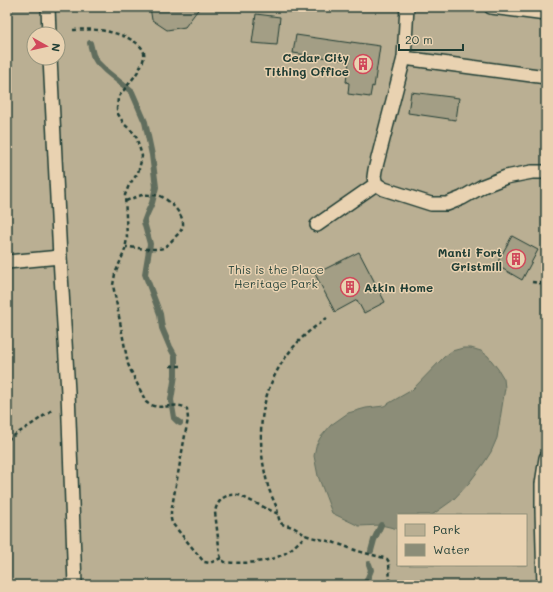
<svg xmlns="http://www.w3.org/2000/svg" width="553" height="592" viewBox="0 0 553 592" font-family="Mali,sans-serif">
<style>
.green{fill:#baaf93;stroke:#6c7664;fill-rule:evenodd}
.water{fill:#8c8d78;stroke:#606d5d}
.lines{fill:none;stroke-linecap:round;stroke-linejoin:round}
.stream{stroke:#606d5d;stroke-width:6}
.building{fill:#a39e85;stroke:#1f3d34}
.service-casing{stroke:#1f3d34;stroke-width:16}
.path{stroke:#1f3d34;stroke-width:2.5;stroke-dasharray:4 3;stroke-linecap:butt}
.service{stroke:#e9d2b1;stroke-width:13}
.labels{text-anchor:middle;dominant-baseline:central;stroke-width:3;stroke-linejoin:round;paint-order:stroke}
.poi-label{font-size:12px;font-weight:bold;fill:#1f3d34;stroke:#e9d2b1;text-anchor:end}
.park-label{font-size:12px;fill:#2e483e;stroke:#e9d2b1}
</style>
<rect width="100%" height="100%" fill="#ddc9aa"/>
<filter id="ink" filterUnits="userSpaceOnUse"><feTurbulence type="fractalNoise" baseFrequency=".025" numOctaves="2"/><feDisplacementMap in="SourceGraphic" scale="8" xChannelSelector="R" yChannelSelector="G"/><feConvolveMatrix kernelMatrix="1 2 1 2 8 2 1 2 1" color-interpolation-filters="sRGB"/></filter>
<g filter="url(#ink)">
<path class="green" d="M7 7H546V585H7ZM34 34H58V58H34ZM398 515H526V565H398Z"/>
<polygon class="water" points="463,348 471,348 481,351 488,356 498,369 504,379 505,388 497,438 491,452 484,463 469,483 453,500 432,515 398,515 398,529 381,525 359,526 332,513 318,476 314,456 316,446 320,438 331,425 348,413 366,408 384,406 412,390 444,357 452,351"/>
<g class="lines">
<g class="stream">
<polyline points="90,43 93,55 97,62 106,71 132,92 145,122 152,155 156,187 152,203 147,214 144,222 150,244 145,274 160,314 162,328 170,347 175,356 175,375 172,394 171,400 174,418 177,421 180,423"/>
<polyline points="371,551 374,540 381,525"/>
<polyline points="365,585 371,570 369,564"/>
</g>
</g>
<g class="building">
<polygon points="150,7 200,7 185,27 167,30 152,20"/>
<polygon points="256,14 280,17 277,45 252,43"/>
<polygon points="296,35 351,43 351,42 380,46 374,87 372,86 370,97 348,94 349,83 346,82 349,61 293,53"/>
<polygon points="411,92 459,98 456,120 408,113"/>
<polygon points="512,236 538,250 522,280 496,265"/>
<polygon points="359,252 385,302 364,313 357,300 335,312 315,274"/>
</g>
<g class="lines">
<g class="service-casing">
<g id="service">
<polyline points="48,7 49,34"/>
<polyline points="407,7 404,58 546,77"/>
<polyline points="491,7 546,14"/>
<polyline points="50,58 60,257 68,392 75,585"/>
<polyline points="404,58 375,170 374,177 376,184 384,189 431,204 447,204 462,198 483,186 506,177 532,172 546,172"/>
<polyline points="317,225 376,184"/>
<polyline points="7,262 60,257"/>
<polyline points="544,585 542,510 542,484 546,458"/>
</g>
</g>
<g class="path">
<path d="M73 30C85 29 98 29 110 32 120 34 147 43 144 57 141 72 126 86 118 98L117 109 118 114 124 124 134 133 136 136 142 156 141 161 138 173 129 185 125 195 127 238 125 250 115 274 113 285 128 364 130 369 146 402C159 413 177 400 187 409L188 419 171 512V519L172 523 204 562 210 563 221 558"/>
<path d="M126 201C133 198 141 194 149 195 154 195 160 195 164 198 172 203 184 216 183 225 182 231 178 234 174 238 171 242 167 246 163 248 155 251 134 247 126 247"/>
<polyline points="532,282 546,284"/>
<path d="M327 318C319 324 310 330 303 337 261 378 253 430 268 486 270 493 274 501 277 508 278 513 278 519 281 523 284 526 288 525 292 527 298 529 302 534 308 536 317 539 326 540 335 543 340 544 346 547 352 549 363 553 375 555 387 559L389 562 390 585"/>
<polyline points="170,366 183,366"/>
<polyline points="7,440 32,424 52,410"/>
<path d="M278 514C268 509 259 505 249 500 246 499 242 496 238 495 226 493 217 500 215 512L220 555 222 560 225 562C243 564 271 563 287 552 294 547 300 541 306 535"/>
</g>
<use href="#service" class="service"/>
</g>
</g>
<defs>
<g id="building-ring" transform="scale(1)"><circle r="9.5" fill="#e9d2b1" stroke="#d1495b" stroke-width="1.5"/><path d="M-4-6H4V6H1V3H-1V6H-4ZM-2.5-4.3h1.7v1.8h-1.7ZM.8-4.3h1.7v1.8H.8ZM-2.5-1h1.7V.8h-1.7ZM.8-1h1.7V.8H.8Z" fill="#d1495b"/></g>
</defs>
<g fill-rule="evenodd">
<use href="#building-ring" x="363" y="64"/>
<use href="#building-ring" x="516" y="259"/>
<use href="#building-ring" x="350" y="287"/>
</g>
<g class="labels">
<g class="poi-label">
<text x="349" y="57">Cedar City<tspan x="349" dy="14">Tithing Office</tspan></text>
<text x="502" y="252">Manti Fort<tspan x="502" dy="14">Gristmill</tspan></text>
<text x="364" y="287" text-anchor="start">Atkin Home</text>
</g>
<g class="park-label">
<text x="276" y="269">This is the Place<tspan x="276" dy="14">Heritage Park</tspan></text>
</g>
</g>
<rect width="553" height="592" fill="none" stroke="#e9d2b1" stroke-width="24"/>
<rect x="12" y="12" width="529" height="568" fill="none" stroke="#1f3d34" stroke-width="1.5" filter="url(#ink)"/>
<rect x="397" y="514" width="130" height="52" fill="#e9d2b1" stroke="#98967f"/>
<rect x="405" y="524" width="20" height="12" fill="#baaf93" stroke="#98967f"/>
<text x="433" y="534" font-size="12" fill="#1f3d34">Park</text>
<rect x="405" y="544" width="20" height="12" fill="#8c8d78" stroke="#98967f"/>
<text x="433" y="554" font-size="12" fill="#1f3d34">Water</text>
<g transform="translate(46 46) rotate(98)"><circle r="19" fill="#e9d2b1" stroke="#98967f"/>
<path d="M0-3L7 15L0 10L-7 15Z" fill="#d1495b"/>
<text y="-6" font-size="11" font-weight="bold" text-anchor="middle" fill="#1f3d34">N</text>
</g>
<path d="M399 44v6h64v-6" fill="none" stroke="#1f3d34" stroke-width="2"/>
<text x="405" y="44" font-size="12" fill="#1f3d34" stroke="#e9d2b1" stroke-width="3" paint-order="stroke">20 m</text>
</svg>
